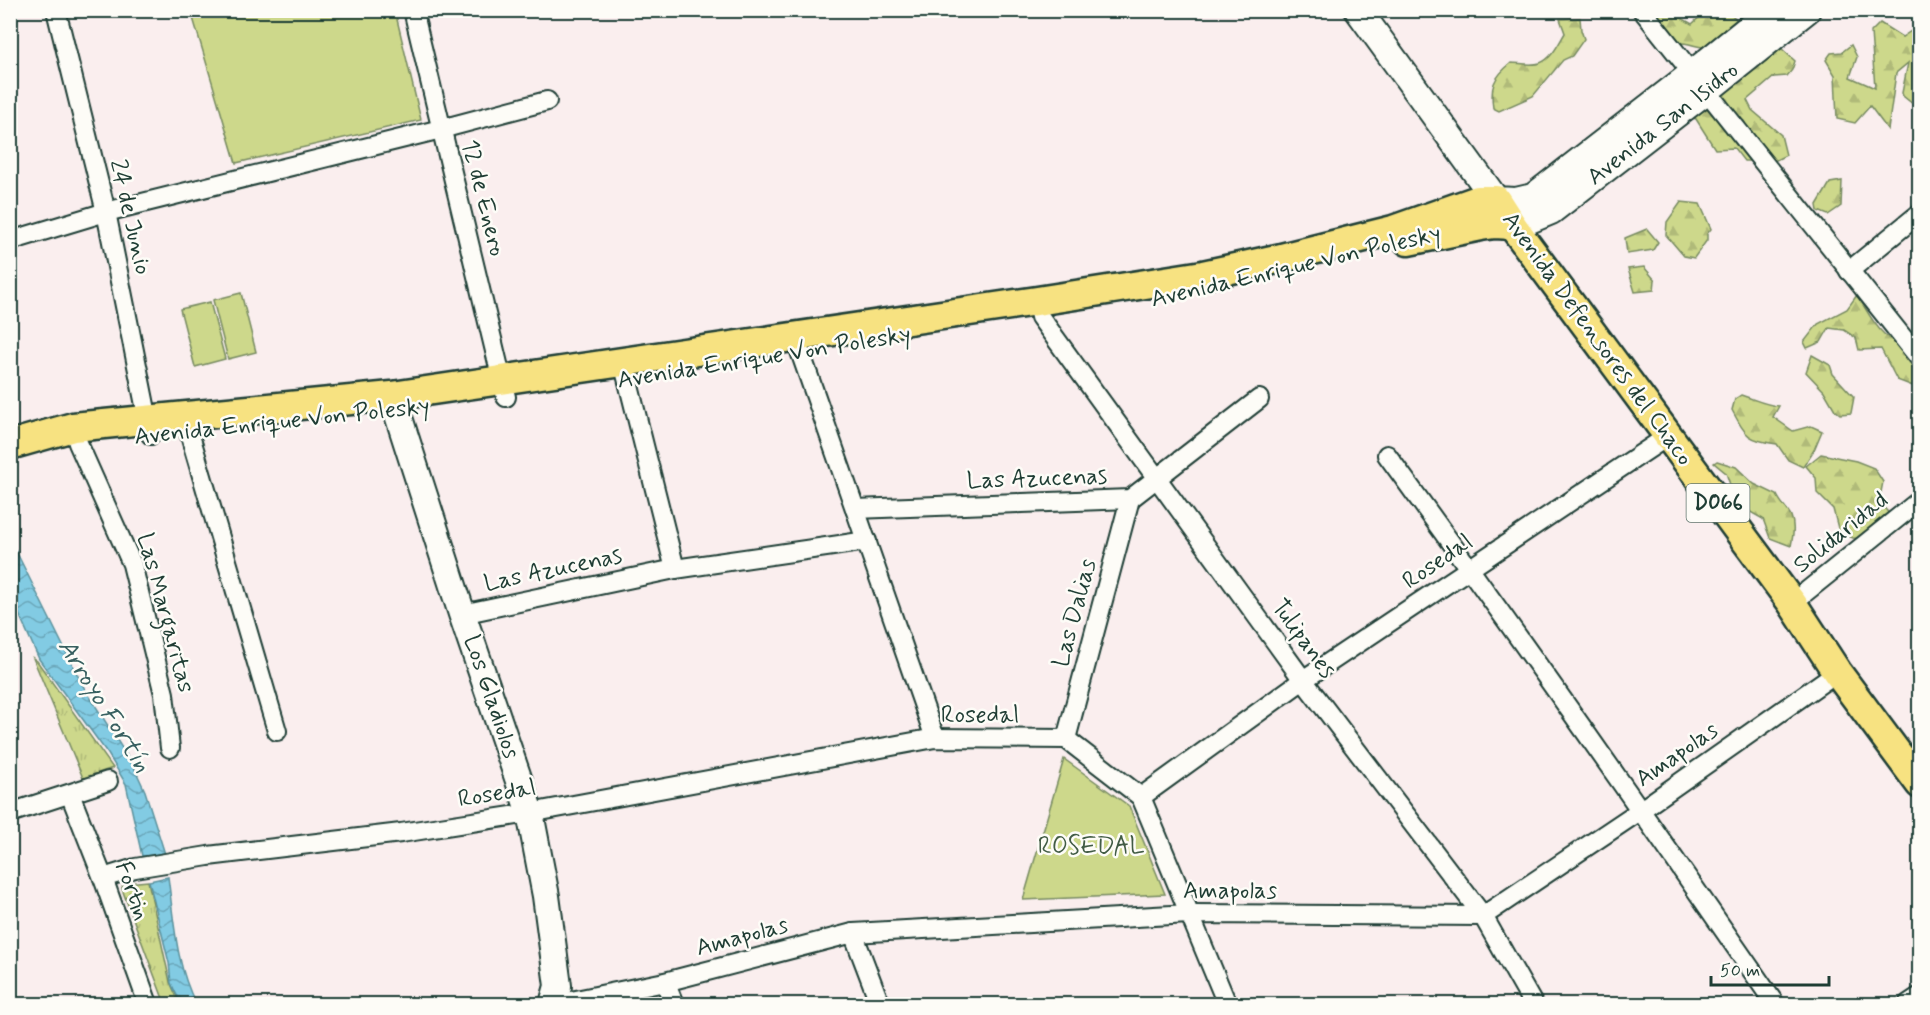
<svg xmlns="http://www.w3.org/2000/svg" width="1930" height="1015" viewBox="0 0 1930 1015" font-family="Mynerve,sans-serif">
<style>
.grass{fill:url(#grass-tufts);stroke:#768a60;stroke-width:1.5}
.forest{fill:url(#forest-firs);stroke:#768a60;stroke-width:1.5}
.park{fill:#cdd88b;stroke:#768a60;stroke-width:1.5}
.water{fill:url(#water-waves);stroke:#5a929d;stroke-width:1.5}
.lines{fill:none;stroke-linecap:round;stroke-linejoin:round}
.street-casing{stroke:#1f3d34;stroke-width:22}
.secondary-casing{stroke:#1f3d34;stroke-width:30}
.primary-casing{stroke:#1f3d34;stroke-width:33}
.street{stroke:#fdfcf7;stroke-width:18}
.secondary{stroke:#fdfcf7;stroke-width:26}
.primary{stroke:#f7e281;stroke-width:28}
.labels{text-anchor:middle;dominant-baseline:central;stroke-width:5;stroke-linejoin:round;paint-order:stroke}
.shield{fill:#fdfcf7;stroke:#62766e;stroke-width:1.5}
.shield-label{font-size:22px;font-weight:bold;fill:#1f3d34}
.street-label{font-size:24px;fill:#1f3d34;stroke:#fdfcf7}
.park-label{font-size:24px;fill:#425c45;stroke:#fdfcf7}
.water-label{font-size:26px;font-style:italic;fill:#386060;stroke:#fdfcf7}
</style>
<defs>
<pattern id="grass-tufts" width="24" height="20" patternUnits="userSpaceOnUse" patternTransform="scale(1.5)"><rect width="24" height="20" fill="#cdd88b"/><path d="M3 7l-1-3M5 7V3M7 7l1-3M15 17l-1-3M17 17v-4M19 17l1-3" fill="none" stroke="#b0ba79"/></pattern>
<pattern id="forest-firs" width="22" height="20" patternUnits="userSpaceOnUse" patternTransform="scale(1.5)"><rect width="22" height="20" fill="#cdd88b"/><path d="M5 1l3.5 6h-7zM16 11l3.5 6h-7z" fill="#b0ba79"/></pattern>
<pattern id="water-waves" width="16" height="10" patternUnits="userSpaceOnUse" patternTransform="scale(1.5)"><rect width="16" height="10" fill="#82cbe3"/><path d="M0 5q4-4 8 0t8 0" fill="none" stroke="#6aa6b9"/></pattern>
</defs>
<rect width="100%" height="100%" fill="#faeeee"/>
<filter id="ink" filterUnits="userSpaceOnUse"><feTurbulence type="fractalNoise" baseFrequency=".0167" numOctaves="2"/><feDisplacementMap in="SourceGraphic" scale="12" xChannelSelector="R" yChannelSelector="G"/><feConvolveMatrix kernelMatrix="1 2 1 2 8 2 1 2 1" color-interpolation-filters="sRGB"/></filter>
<g filter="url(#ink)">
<g class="grass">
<polygon points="33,658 37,661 113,768 83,778"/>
<polygon points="148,881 170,982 180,1004 165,1004 122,889 122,887 127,883"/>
</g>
<g class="forest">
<path d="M1646 11H1661L1664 14 1680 17 1692 24 1706 11H1728L1736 19V34C1730 38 1721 45 1714 47 1701 50 1688 41 1675 43Z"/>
<path d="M1580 18 1581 30 1584 39 1572 56 1563 60 1533 96 1499 111 1493 108C1490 87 1493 78 1511 63 1519 63 1532 66 1540 63 1552 59 1559 43 1565 33L1560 19Z"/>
<polygon points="1880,23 1902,37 1917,27 1919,28 1919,120 1914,105 1903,96 1902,93 1908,63 1896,73 1888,130 1870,106 1855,123 1837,119 1835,75 1826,60 1831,53 1842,52 1851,45 1857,57 1850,77 1875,88 1871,32"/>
<polygon points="1781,48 1795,61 1792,70 1787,76 1774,77 1747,100 1752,110 1781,135 1786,155 1772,162 1757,147 1744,121 1730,112 1721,94 1743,64"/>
<polygon points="1713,104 1750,161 1744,161 1734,148 1715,149 1696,119 1681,114"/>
<polygon points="1842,181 1841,206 1828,215 1818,211 1817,205 1830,183"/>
<polygon points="1681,202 1700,204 1711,229 1707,234 1707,240 1694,258 1684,256 1666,235 1667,222"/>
<polygon points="1647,229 1658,242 1653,250 1627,254 1625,238"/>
<polygon points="1644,267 1655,280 1654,290 1635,292 1628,269"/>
<path d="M1857 295C1865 307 1873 324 1884 334 1902 350 1930 358 1913 386L1897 380 1881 349 1859 350 1856 338 1844 330 1829 328 1821 342 1807 348 1804 342 1818 324 1847 309Z"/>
<polygon points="1812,355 1830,365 1833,374 1854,397 1851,413 1840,414 1835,410 1824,391 1806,372"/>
<path d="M1741 395C1754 399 1765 405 1779 406L1773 417 1793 431 1811 426 1822 431 1814 450 1803 467 1788 460 1777 444C1747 440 1746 436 1732 410L1735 399Z"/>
<polygon points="1821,454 1856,461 1874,468 1883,482 1879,502 1894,519 1874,539 1853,538 1839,532 1833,509 1817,493 1816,478 1806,466"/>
<path d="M1717 461 1736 467 1754 484 1777 495C1781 504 1787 508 1791 516 1795 526 1793 536 1791 546L1770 538 1763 519 1745 509 1735 499 1726 473 1714 463Z"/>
</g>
<g class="park">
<polygon points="191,11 395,11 421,120 236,163"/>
<polygon points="241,293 256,352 228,359 213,300"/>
<polygon points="210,302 225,359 195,367 180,309"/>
<polygon points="1064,759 1129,806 1165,894 1023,900"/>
</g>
<g class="water">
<polygon points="10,539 83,686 134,767 145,791 165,854 142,856 126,784 108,754 39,659 11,596"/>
<path d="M168 877C174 920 176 966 196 1004H181L171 983 169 963 149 881Z"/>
</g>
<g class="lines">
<g class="street-casing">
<g id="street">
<polyline points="56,10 106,212 151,435"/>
<polyline points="413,10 506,397"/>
<polyline points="1642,10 1920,359"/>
<polyline points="10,241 106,212 441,129 547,101"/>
<polyline points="1849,271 1920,213"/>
<polyline points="1037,301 1040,317 1303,680 1483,916 1533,1004"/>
<polyline points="795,337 935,738"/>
<polyline points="623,362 675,569"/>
<polyline points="73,427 78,443 132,564 164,694 170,748"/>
<polyline points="189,432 277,731"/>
<path d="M1387 455C1519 636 1648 820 1775 1004"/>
<polyline points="855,509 1130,499 1259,399"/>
<polyline points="1792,603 1920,500"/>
<polyline points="462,614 675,569 867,541"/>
<polyline points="1066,739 1130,499"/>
<polyline points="70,794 103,878 148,1004"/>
<polyline points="1141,797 1303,680 1668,436"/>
<polyline points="1141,797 1227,1004"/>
<polyline points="10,813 108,781"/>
<polyline points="103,878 135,868 208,856 401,833 530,813 935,738 1066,739 1141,797"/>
<polyline points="853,933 880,1004"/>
<polyline points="665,982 674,1004"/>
<polyline points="556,1004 665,982 853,933 1189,914 1483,916 1641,810 1837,672"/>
<polyline points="1908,1004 1920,996"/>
</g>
</g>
<g class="secondary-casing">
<g id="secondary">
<polyline points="1358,10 1496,200 1516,201 1533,197 1693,73 1771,10"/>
<polyline points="1512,225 1520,224 1551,211 1706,91 1807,10"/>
<polyline points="392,396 462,614 530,813 546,896 558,986 553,1004"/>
</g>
</g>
<g class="primary-casing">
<g id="primary">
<polyline points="1408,241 1481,226 1495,224 1512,225"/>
<polyline points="10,445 73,427 392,396 1037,301 1203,275 1277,259 1393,230 1478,200 1496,200 1512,225 1792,603 1837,672 1920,784"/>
</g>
</g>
<use href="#street" class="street"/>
<use href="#secondary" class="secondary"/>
<use href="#primary" class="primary"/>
</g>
</g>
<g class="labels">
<rect class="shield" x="1686.5" y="484" width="63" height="38" rx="4.5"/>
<g class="shield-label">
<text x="1718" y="503">D066</text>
</g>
<g class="street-label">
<text transform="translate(1663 124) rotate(-38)">Avenida San Isidro</text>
<text transform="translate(483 198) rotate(76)">12 de Enero</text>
<text transform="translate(130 217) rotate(77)">24 de Junio</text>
<text transform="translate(1296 267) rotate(-13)">Avenida Enrique Von Polesky</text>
<text transform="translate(1597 339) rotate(54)">Avenida Defensores del Chaco</text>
<text transform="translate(764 358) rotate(-9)">Avenida Enrique Von Polesky</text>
<text transform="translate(282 422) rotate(-6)">Avenida Enrique Von Polesky</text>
<text transform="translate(1037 479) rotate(-2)">Las Azucenas</text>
<text transform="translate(1841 533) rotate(-39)">Solidaridad</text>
<text transform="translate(1438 562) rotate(-34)">Rosedal</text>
<text transform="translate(553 570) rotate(-12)">Las Azucenas</text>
<text transform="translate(165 613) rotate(75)">Las Margaritas</text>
<text transform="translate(1075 613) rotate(-75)">Las Dalias</text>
<text transform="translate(1303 639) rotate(54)">Tulipanes</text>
<text transform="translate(491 697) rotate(71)">Los Gladiolos</text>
<text x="980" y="715">Rosedal</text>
<text transform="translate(1677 755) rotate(-35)">Amapolas</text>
<text transform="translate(497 794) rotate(-9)">Rosedal</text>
<text transform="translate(132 891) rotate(70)">Fortin</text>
<text x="1230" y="891">Amapolas</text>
<text transform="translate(742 937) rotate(-15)">Amapolas</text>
</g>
<g class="park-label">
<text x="1091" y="846">ROSEDAL</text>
</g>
<g class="water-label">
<text transform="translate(104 706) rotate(58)">Arroyo Fortín</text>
</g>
</g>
<rect width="1930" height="1015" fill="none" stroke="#fdfcf7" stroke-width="36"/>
<rect x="18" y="18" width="1894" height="979" fill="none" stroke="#1f3d34" stroke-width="2" filter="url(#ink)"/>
<path d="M1711 976v9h118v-9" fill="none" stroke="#1f3d34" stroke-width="3"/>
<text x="1720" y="976" font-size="18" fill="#1f3d34" stroke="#fdfcf7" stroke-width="4.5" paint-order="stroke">50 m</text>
</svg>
